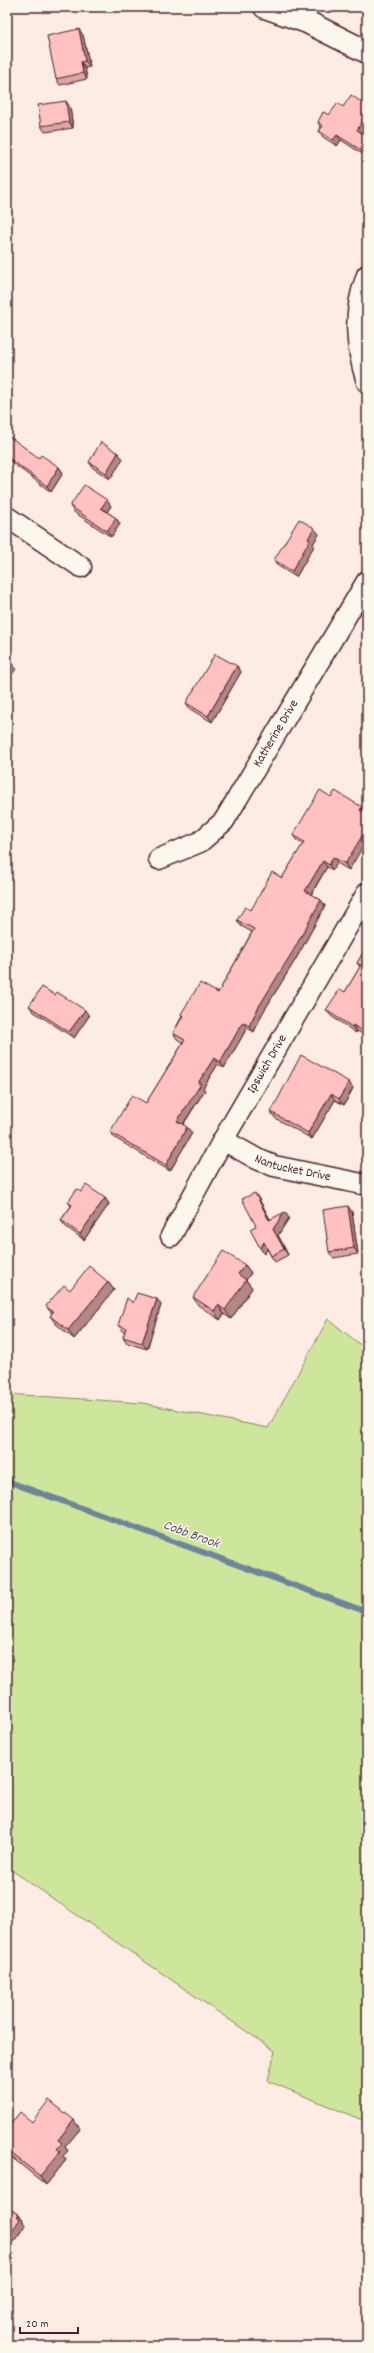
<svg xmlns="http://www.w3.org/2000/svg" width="374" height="2353" viewBox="0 0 374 2353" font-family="Dekko,sans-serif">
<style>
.green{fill:#cee69b;stroke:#8c8263}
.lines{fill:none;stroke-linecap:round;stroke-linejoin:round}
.stream{stroke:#6d849b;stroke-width:6}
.minor-casing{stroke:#4a1f2b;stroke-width:23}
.major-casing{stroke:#4a1f2b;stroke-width:25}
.minor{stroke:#fbf7ec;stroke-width:20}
.major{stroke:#fbf7ec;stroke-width:22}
.wall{fill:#dba7a5;stroke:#4a1f2b}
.shaded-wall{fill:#b28886;stroke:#4a1f2b}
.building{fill:#ffc2c0;stroke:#4a1f2b}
.labels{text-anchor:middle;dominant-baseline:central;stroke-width:3;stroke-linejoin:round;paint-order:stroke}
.street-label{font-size:13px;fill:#4a1f2b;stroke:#fbf7ec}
.water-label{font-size:14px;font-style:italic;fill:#5b5263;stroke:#fbf7ec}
</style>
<rect width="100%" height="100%" fill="#fcece3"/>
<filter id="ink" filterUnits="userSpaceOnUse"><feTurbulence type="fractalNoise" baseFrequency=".025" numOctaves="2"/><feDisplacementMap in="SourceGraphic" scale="8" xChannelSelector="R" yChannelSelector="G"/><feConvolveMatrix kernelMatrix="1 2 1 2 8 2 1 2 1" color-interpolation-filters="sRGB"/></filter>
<g filter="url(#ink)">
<polygon class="green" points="328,1319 367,1350 367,2122 268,2081 275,2051 7,1867 7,1394 142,1403 268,1428"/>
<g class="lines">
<polyline class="stream" points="7,1481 367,1612"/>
<g class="minor-casing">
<g id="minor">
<path d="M367 275C353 312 355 345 367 382"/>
<polyline points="7,517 81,567"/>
<path id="s1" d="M159 859 200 842 224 821 367 581"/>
<path id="s2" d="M223 1140 257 1159 274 1166 367 1185"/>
<path id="s3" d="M171 1236 223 1140 367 893"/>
</g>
</g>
<g class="major-casing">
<polyline id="major" points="265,7 307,22 367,52"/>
</g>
<use href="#minor" class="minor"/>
<use href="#major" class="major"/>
</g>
<g class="wall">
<polygon points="83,35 90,67 85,68 87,79 60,85 56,79"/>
<polygon points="70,107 73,128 45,132 41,126"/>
<polygon points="329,115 367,136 367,157 341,140 337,146 323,137 319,131 321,128 318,122"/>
<polygon points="7,440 39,458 59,467 63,473 51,492 7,459"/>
<polygon points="123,459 110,479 93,468 89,462"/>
<polygon points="70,506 111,506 107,512 116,518 120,524 111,537 74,512"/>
<polygon points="319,534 313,544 314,546 296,577 278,566 274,560"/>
<polygon points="237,666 241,672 212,722 190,709 186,703"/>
<polygon points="331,797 366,813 349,870 337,863 333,870 327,867 311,895 321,900 325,906 297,957 262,1014 254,1032 247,1028 224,1068 218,1064 203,1088 205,1090 183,1125 192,1133 170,1171 115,1138 110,1132 146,1103 183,1043 177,1039 173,1033 182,1016 181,1014 218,993 252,932 241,926 237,920 251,910 282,878 303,844 297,841 293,835"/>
<polygon points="367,946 367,1037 357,1031 356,1033 331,1016 326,1010 345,992 360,967 357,963"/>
<polygon points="55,995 89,1016 74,1038 34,1012 29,1006"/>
<polygon points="353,1088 344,1105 335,1100 312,1139 275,1118 271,1112"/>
<polygon points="81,1192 105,1198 109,1204 84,1240 65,1226 61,1220 71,1206 68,1202"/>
<polygon points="259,1199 270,1219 289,1218 278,1235 288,1255 275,1262 271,1256 267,1249 264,1254 256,1226"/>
<polygon points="352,1212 358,1254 333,1258 329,1252"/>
<polygon points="245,1265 251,1273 246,1280 252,1288 231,1319 224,1314 220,1320 198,1305 193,1297"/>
<polygon points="108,1282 114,1290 74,1339 56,1324 50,1316 52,1314 46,1306 70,1290"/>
<polygon points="157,1299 161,1305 147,1349 127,1343 123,1337 125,1332 122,1331 118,1325 133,1303"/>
<polygon points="32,2122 80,2129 65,2147 68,2151 63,2156 66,2160 46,2185 10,2156 7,2151 7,2129"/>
<polygon points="7,2207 19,2215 23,2221 23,2222 25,2225 14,2242 7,2238"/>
</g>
<g class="shaded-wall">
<polygon points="79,29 83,35 90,67 85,61"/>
<polygon points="81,62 85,68 87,79 83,73"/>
<polygon points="66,101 70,107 73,128 69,122"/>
<polygon points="367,108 367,126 361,136 357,130 362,115"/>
<polygon points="337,135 341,140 337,146 333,140"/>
<polygon points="118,453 123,459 110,479 106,473"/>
<polygon points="59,467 63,473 51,492 47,486"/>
<polygon points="107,500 111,506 105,514 101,508"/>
<polygon points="116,518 120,524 111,537 107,531"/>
<polygon points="314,528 319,534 313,544 314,546 296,577 292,571 308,539"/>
<polygon points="12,663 16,669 7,681 7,669"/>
<polygon points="237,666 241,672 212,722 208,716"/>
<polygon points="362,807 366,813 364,816 360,810"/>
<polygon points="367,822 367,840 349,870 345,864"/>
<polygon points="333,857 337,863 333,870 329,865"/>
<polygon points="323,861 327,867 309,897 305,891"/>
<polygon points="321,900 325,906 297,957 262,1014 254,1032 249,1026 258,1008"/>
<polygon points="85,1010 89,1016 74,1038 69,1032"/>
<polygon points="243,1022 247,1028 224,1068 220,1062"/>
<polygon points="353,1025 357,1031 356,1033 352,1027"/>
<polygon points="366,1029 367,1030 367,1036 364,1032"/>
<polygon points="214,1058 218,1064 203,1088 205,1090 181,1127 177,1121 198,1083"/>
<polygon points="349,1082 353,1088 344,1105 339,1099"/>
<polygon points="331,1094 335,1100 312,1139 308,1133"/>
<polygon points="187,1127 192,1133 170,1171 166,1165"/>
<polygon points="255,1193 259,1199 273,1226 269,1220"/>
<polygon points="105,1198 109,1204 84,1240 80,1234"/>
<polygon points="348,1206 352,1212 358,1254 354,1248"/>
<polygon points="285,1212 289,1218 278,1235 288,1255 284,1249 273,1229"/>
<polygon points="264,1242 268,1248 264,1254 260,1248"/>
<polygon points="245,1265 251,1273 246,1280 252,1288 231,1319 225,1310 238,1274"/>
<polygon points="108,1282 114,1290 74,1339 68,1330"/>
<polygon points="157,1299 161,1305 147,1349 142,1343"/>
<polygon points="218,1305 224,1314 220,1320 214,1311"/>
<polygon points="74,2120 80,2129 65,2147 68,2151 63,2156 66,2160 46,2185 40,2176 57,2149 58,2140"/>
<polygon points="19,2215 23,2221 23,2222 25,2225 14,2242 9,2236"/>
</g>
<g class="building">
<polygon points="79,29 85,61 81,62 83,73 56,79 47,36"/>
<polygon points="351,95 367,106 367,108 362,115 365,117 357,130 367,136 367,154 337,135 333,140 319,131 323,126 318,122 323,112 329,115 338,103 343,107"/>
<polygon points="66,101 69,122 41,126 38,105"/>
<polygon points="10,437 39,458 41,455 59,467 47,486 7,457 7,440"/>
<polygon points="101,442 118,453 106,473 89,462"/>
<polygon points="84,485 107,500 101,508 116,518 107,531 70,506"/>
<polygon points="299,519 314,528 308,539 310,540 292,571 274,560"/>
<polygon points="215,654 237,666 208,716 186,703"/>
<polygon points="7,659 12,663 7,669"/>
<polygon points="320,790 331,797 335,791 362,807 360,810 367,815 367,822 364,826 367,828 345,864 333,857 329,865 323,861 305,891 321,900 293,951 258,1008 249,1026 243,1022 220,1062 214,1058 198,1083 201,1084 177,1121 187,1127 166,1165 110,1132 132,1095 146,1103 185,1040 173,1033 183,1016 181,1014 200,983 218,993 254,929 237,920 245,907 251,910 272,872 282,878 304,842 293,835"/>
<polygon points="367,946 367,1029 366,1029 364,1032 353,1025 352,1027 326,1010 340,989 345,992 361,965 357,963"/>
<polygon points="42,987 55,995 57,992 85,1010 69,1032 29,1006"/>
<polygon points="301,1055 349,1082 339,1099 331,1094 308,1133 271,1112"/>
<polygon points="86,1185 105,1198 80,1234 61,1220 72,1205 68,1202 77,1189 81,1192"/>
<polygon points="255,1193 269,1220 285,1212 273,1229 284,1249 271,1256 264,1242 260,1248 250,1229 256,1226 242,1199"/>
<polygon points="348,1206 354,1248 329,1252 323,1210"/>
<polygon points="223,1251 245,1265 238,1274 246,1280 225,1310 218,1305 214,1311 193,1297"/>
<polygon points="89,1266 108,1282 68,1330 50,1316 53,1312 46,1306 64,1285 70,1290"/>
<polygon points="137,1293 157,1299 142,1343 123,1337 126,1328 118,1325 127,1298 133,1303"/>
<polygon points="49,2100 74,2120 58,2140 62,2143 57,2149 60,2152 40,2176 7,2150 7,2144 9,2141 7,2140 7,2129 20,2112 32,2122"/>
<polygon points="7,2207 19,2215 17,2217 20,2219 9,2236 7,2235"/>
</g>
</g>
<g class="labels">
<g class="street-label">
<text stroke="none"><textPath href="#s1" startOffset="178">Katherine Drive</textPath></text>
<text stroke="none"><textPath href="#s3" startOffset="197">Ipswich Drive</textPath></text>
<text stroke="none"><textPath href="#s2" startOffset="76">Nantucket Drive</textPath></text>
</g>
<g class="water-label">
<text transform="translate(191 1535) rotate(20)">Cobb Brook</text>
</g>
</g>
<rect width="374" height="2353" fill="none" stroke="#fbf7ec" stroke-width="24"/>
<rect x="12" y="12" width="350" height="2329" fill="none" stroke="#4a1f2b" stroke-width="1.5" filter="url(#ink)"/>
<path d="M20 2327v6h58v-6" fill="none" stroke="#4a1f2b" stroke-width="2"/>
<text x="26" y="2327" font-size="12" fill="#4a1f2b" stroke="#fbf7ec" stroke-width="3" paint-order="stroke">20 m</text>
</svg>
